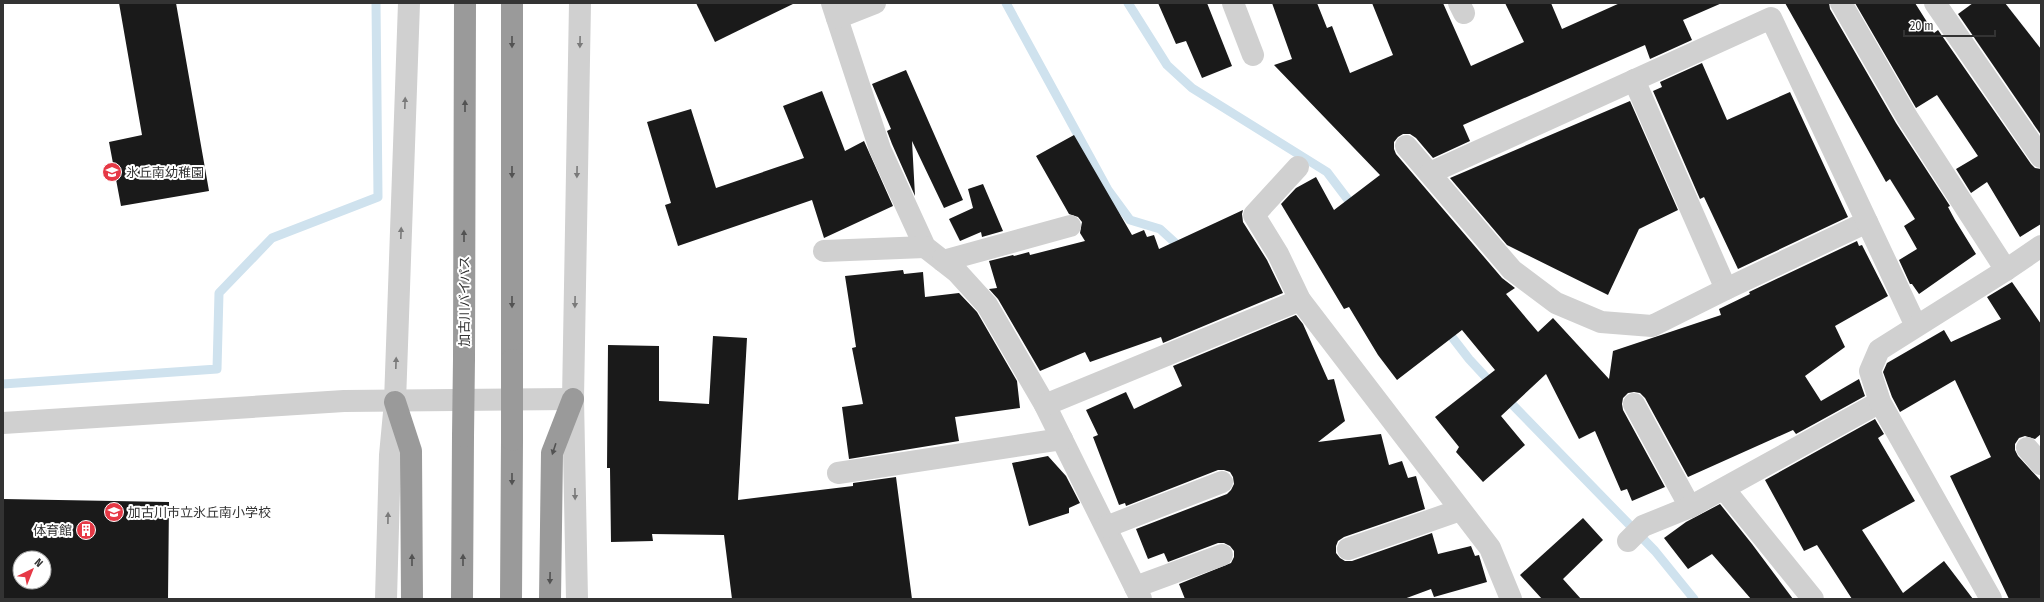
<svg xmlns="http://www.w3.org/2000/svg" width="2044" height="602" viewBox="0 0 2044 602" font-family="'Fira Sans Condensed','Noto Sans JP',sans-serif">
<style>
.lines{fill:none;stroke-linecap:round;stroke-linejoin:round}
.stream{stroke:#cfe2ee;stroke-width:9}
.building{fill:#1a1a1a;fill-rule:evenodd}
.minor{stroke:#d0d0d0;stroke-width:22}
.highway{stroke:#9a9a9a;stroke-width:22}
.highway-bridge{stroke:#9a9a9a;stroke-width:22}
.oneway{fill:#525252}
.oneway2{fill:#7a7a7a}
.labels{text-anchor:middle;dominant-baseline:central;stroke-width:4;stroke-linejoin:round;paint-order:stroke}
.poi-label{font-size:13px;fill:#333;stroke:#fff;text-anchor:start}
.street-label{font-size:13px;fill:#333;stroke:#fff}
</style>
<rect width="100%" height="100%" fill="#fff"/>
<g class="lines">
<g class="stream">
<polyline points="1006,3 1108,190 1130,220 1160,229 1183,250"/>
<polyline points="1128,3 1167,65 1192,88 1327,172 1355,209"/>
<polyline points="1445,328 1469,359 1493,385"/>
<polyline points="3,384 217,369 219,293 272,238 378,197 376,3"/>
<polyline points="1505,397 1655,551 1694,599"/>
</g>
</g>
<g class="building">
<polygon points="119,3 176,3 209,191 121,206 109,142 142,135"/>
<polygon points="696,3 795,3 715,42"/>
<polygon points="1158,3 1207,3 1232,66 1202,78 1186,41 1176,44"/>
<polygon points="1272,3 1317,3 1327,28 1332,26 1350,73 1393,55 1372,3 1443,3 1471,66 1524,42 1505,3 1551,3 1562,29 1620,3 1722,3 1683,20 1692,40 1650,59 1645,45 1463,125 1470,141 1433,158 1416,138 1410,134 1403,134 1398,137 1394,142 1394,149 1396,154 1502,278 1515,288 1506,294 1538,332 1553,318 1609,379 1613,351 1721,315 1719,309 1750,294 1749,292 1857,241 1859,246 1862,245 1888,296 1835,326 1845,347 1805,376 1821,401 1859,379 1865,396 1796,434 1793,430 1688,477 1645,398 1640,393 1634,392 1628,393 1623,398 1622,404 1623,410 1665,487 1632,501 1627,489 1621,491 1595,431 1579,439 1546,374 1501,416 1525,445 1483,482 1456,452 1459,447 1435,417 1495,370 1462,330 1397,380 1378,355 1349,307 1344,309 1281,204 1296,188 1316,177 1334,210 1380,175 1274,65 1292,59"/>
<polygon points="1785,3 1829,3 1830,9 1896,123 1950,206 1948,207 1955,220 1976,254 1919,294 1912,284 1910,284 1899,260 1917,249 1904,226 1915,219 1890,179 1886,182"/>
<polygon points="1855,3 1915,3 1934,33 1938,30 2031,164 2035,168 2041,169 2041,224 2020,237 1987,182 1971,193 1956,169 1978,156 1937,95 1916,108"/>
<polygon points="1973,3 2005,3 2041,49 2041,135 1958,14"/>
<polygon points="1702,63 1727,120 1790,92 1848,217 1738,269 1704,197 1700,199 1653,91 1662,87 1660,82"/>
<polygon points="906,70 963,200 944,208 912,141 915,196 892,144 887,131 891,129 872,84"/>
<polygon points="822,91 845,151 864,141 893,206 824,238 812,200 678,246 665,205 671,203 647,122 691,109 716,188 804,158 783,106"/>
<polygon points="1630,101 1678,210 1639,229 1608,295 1507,245 1450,178"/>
<polygon points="1074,135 1132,235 1144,230 1147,237 1154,235 1159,249 1243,210 1242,214 1243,222 1267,260 1283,293 1163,343 1161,337 1090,362 1085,352 1040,371 998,299 989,289 997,288 989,261 1013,255 1014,256 1029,252 1030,255 1085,241 1080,233 1082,222 1078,217 1069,214 1036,156"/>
<polygon points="983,184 1003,231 982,237 981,232 960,241 949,219 973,208 968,189"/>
<polygon points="903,270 904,274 923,272 925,297 959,293 977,312 1017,381 1020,408 955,417 959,441 849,459 842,407 863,404 852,348 856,347 845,276"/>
<polygon points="2012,282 2041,324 2041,434 2035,439 2025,436 2019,438 2015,444 2015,450 2018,456 2041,481 2041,599 2009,599 1950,476 1991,457 1955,380 1900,412 1892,397 1883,372 1887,363 1944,330 1951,342 2001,319 1987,297"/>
<polygon points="1296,315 1303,324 1328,380 1334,379 1345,421 1318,442 1381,434 1389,465 1402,461 1408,478 1416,476 1425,509 1344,537 1338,541 1336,546 1336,553 1340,558 1345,561 1352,561 1432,533 1438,554 1471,546 1475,556 1479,555 1487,582 1434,597 1431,589 1404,599 1185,599 1179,584 1231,563 1234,557 1234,551 1230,546 1224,543 1218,543 1168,562 1164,553 1148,559 1136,529 1227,494 1231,490 1234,484 1233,477 1230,472 1224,470 1218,470 1126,506 1125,503 1119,505 1093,437 1098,435 1086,410 1126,392 1134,409 1182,386 1173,366"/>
<polygon points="713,336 747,338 738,500 853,486 853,483 896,477 912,599 732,599 724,535 652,534 653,541 611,542 610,468 607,468 608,345 659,346 659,401 709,404"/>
<polygon points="1875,419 1884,434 1878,438 1915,501 1862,530 1903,593 1944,561 1973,599 1852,599 1817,545 1804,551 1765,480"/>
<polygon points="1048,456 1066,476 1080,503 1069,508 1069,513 1029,526 1012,463"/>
<path d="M3 499 169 502 168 599H3ZM20 558H44V582H20Z"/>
<polygon points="1720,504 1752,544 1793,599 1751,599 1712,554 1688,569 1664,538 1686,522"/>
<polygon points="1583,518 1603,540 1563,579 1581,599 1542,599 1520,575"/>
</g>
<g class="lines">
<g class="minor">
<polyline points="832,3 880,149 925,247 957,272 987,305 1045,405 1141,599"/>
<polyline points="1233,3 1253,55"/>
<polyline points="1459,3 1464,13"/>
<polyline points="1841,3 1907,117 2006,270"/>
<polyline points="1935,3 2041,157"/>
<polyline points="837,18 875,3"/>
<polyline points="1634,80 1726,289"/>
<polyline points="1406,146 1512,270 1556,303 1601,322 1652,326 1726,289 1867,222"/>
<polyline points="1298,167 1254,215 1278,254 1300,300 1490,548 1511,599"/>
<polyline points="1430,173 1771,18 1916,326"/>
<polyline points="824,251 925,247"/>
<polyline points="943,261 1070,226"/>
<polyline points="1634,404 1690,507"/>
<polyline points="1045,405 1300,300"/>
<polyline points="3,423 344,401 573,399"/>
<polyline points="2027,448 2041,464"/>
<polyline points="838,473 1062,439"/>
<polyline points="1724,489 1813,599"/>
<polyline points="1106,527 1222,482"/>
<polyline points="1628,541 1643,526 1690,507 1880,402"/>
<polyline points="1348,549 1460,510"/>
<polyline points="1135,587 1222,555"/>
<polyline points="386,599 390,455 395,402 409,3"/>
<polyline points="577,599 573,399 580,3"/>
<polyline points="1991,599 1880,402 1870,371 1879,350 2006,270 2041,246"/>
</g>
<g class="highway">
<polyline points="464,359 465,3"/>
<polyline points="512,360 512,3"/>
<polyline points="395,402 411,451 412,599"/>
<polyline points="462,599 463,436"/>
<polyline points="511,599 512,440"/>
<polyline points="550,599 552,453 573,399"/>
</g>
<g class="highway-bridge">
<polyline points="512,360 512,440"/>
<polyline points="463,436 464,359"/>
</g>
</g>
<defs><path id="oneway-solid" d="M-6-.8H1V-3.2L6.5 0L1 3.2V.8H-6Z"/></defs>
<g class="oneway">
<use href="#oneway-solid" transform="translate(512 42) rotate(90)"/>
<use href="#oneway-solid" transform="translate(465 106) rotate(-90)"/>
<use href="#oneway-solid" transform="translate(512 172) rotate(90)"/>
<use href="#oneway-solid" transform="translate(464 236) rotate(-90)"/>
<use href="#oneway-solid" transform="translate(512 302) rotate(90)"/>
<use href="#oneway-solid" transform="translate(554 449) rotate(108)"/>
<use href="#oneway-solid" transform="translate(512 479) rotate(90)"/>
<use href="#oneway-solid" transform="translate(412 560) rotate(-90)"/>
<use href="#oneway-solid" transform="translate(463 560) rotate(-90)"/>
<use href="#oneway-solid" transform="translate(550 578) rotate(91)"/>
</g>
<g class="oneway2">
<use href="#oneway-solid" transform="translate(580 42) rotate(91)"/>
<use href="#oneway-solid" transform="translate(405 103) rotate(-88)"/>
<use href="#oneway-solid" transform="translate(577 172) rotate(91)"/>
<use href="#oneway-solid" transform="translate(401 233) rotate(-88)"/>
<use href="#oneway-solid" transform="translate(575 302) rotate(91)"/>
<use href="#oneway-solid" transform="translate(396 363) rotate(-88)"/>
<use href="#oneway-solid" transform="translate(575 494) rotate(89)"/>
<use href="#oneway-solid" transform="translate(388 518) rotate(-89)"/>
</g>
<defs>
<g id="school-disc" transform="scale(1)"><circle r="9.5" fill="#e63946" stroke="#fff"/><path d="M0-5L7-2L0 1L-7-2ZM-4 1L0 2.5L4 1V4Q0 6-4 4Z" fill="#fff"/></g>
<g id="building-disc" transform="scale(1)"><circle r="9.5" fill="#e63946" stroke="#fff"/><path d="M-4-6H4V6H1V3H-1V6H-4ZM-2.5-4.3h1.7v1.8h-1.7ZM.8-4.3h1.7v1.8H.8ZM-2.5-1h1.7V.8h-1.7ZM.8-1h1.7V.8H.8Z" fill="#fff"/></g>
</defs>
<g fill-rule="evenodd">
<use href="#school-disc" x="112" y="172"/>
<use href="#school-disc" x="114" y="512"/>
<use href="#building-disc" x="86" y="530"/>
</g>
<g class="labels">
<g class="poi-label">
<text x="126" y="172">氷丘南幼稚園</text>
<text x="128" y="512">加古川市立氷丘南小学校</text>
<text x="72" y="530" text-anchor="end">体育館</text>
</g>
<g class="street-label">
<text transform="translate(464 301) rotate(-90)">加古川バイパス</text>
</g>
</g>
<rect width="2044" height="602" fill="none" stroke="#333333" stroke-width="8"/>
<g transform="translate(32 570) rotate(43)"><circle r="19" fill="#ffffff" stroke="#adadad"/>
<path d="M0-3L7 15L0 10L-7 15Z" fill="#e63946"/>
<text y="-6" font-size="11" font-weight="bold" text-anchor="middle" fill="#333333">N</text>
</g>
<path d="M1904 30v6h91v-6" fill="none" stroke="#333333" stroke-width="2"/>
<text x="1910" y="30" font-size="12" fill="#333333" stroke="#ffffff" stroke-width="3" paint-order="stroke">20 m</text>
</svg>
